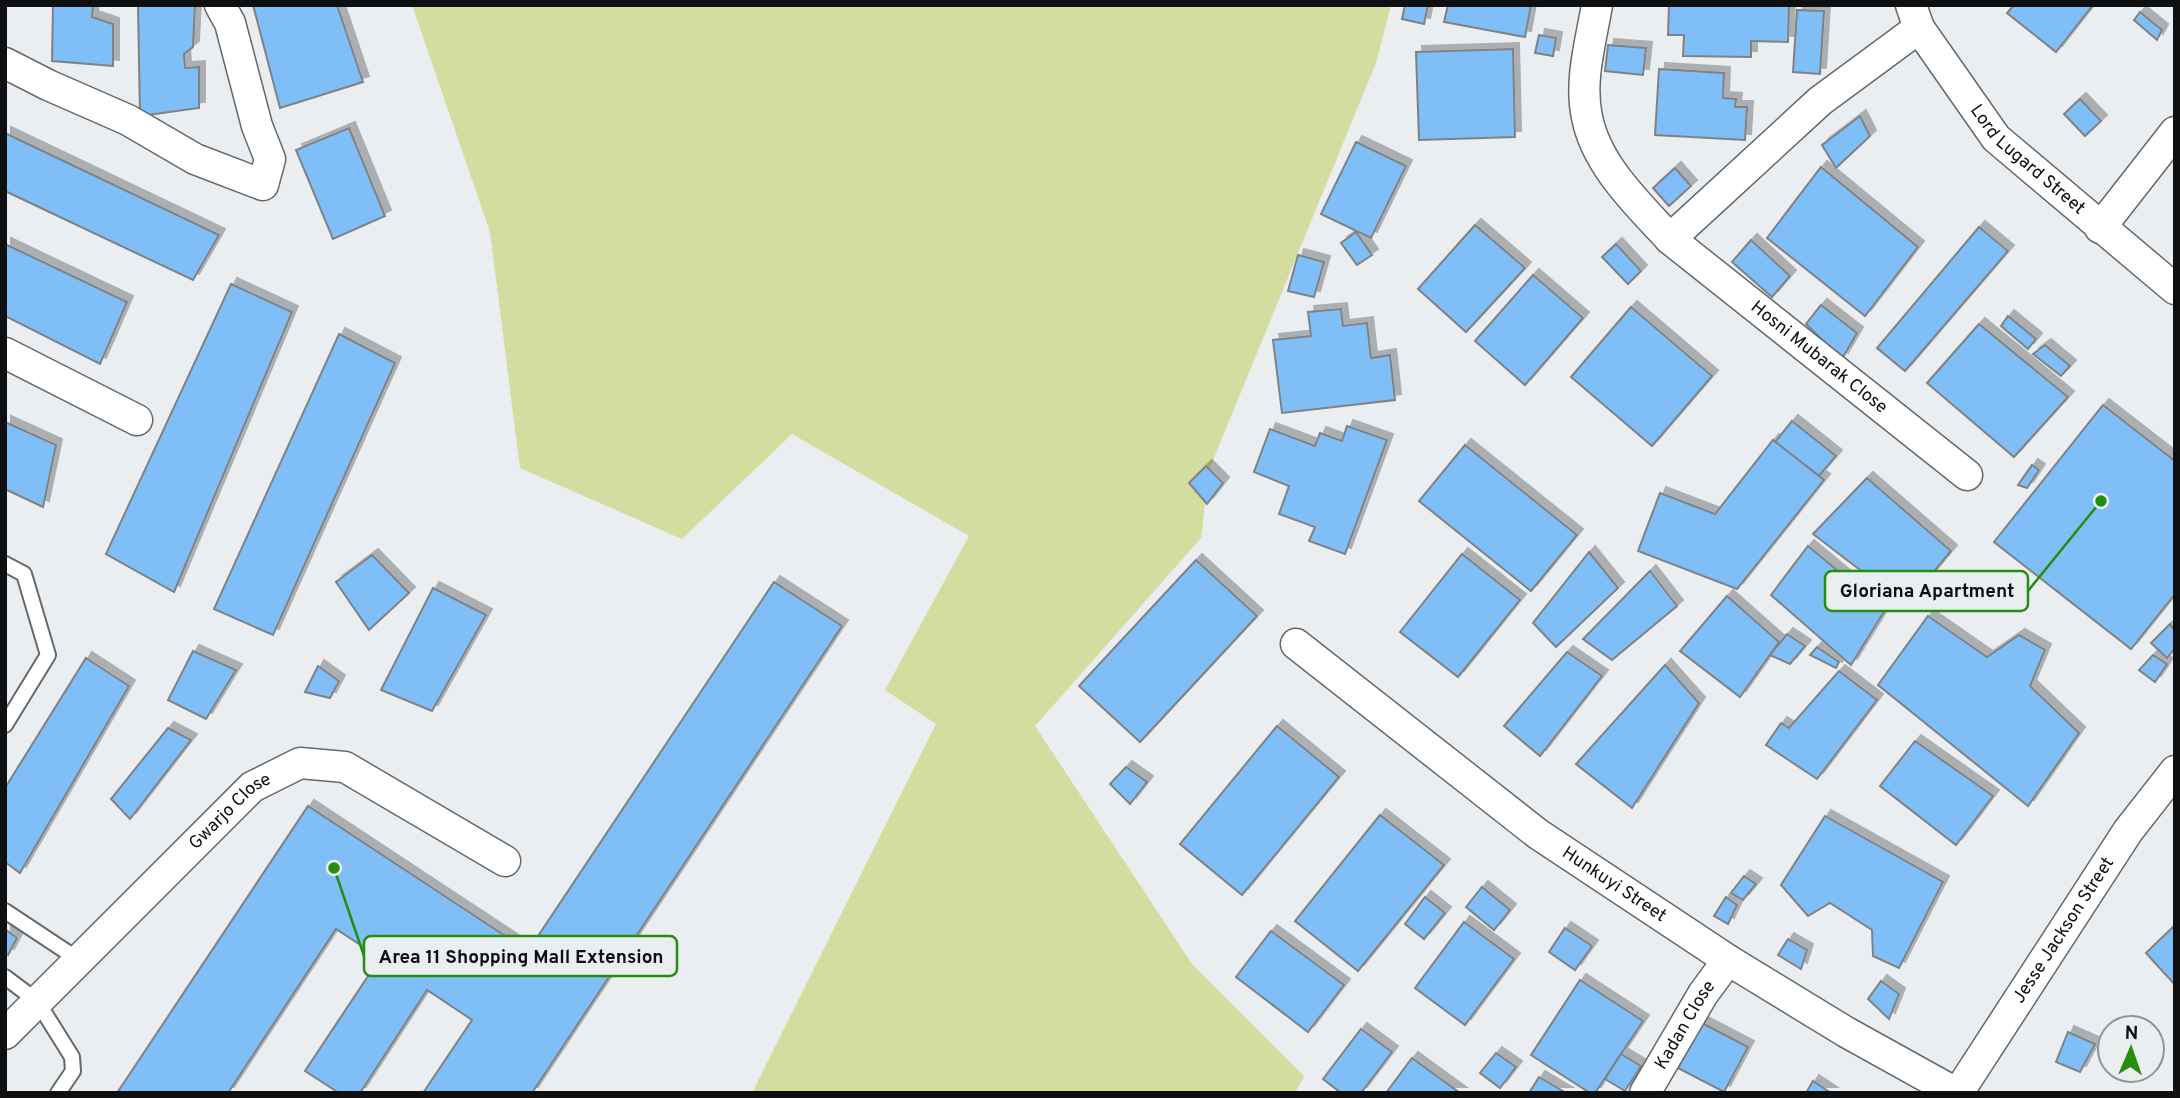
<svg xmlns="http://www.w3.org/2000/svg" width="2180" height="1098" viewBox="0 0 2180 1098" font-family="Overpass,sans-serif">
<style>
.green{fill:#d4dc9f}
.building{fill:#7fbef6;stroke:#7f8285;stroke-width:2;filter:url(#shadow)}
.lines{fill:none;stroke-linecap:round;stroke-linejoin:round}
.lane-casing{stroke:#66696c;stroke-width:18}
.street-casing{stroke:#66696c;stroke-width:33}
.lane{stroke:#fff;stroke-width:14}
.street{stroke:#fff;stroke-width:30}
.labels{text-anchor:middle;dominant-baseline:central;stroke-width:5;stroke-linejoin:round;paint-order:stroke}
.street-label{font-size:18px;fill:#0e0f10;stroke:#eaeef1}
.leader{fill:none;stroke:#258e10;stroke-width:2.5}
.callout-dot{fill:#258e10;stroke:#eaeef1;stroke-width:2.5}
.callout{fill:#eaeef1;stroke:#258e10;stroke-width:2.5}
.callout-label{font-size:19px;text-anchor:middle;font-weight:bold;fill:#0e0f10}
</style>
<defs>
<filter id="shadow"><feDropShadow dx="6" dy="-6" stdDeviation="0" flood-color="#0004"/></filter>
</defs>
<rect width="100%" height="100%" fill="#eaeef1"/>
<polygon class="green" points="412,5 1391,5 1376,63 1209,470 1201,538 1035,726 1192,964 1304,1076 1295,1093 752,1093 936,724 885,690 969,536 792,434 682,539 520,468 490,232"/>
<g class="building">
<polygon points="53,5 93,5 92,17 113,24 113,66 52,61"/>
<polygon points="138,5 195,5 193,47 184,54 185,68 199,67 199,108 140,116"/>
<polygon points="253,5 337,5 363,82 280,108"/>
<polygon points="1405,5 1428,5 1424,24 1402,19"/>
<polygon points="1448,5 1531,5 1525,37 1444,22"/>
<polygon points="1669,5 1789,5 1788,42 1751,41 1751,57 1683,56 1684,35 1668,35"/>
<polygon points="2014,5 2093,5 2056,52 2007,13"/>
<polygon points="1797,10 1824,11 1820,74 1793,72"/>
<polygon points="2140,12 2162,30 2157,40 2134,20"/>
<polygon points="1539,35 1556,38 1553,56 1535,53"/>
<polygon points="1608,45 1646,48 1643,75 1605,71"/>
<polygon points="1513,49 1515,137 1419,140 1416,52"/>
<polygon points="1659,69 1724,73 1723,98 1736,99 1735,107 1747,107 1745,140 1655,135"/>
<polygon points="2080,99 2101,121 2085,136 2064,114"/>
<polygon points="1860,116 1870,136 1836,168 1822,145"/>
<polygon points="349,128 385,216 333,239 296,150"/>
<polygon points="5,133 219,235 193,280 5,191"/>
<polygon points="1356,142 1406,166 1371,238 1321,214"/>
<polygon points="1821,167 1918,247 1865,316 1767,238"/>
<polygon points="1675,168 1691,186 1669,206 1653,188"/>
<polygon points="1475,225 1525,268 1466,332 1418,289"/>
<polygon points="1979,227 2008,251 1905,371 1877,348"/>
<polygon points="1356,232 1372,255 1357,265 1341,243"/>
<polygon points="1751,240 1790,276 1772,297 1732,262"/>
<polygon points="5,244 127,302 100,364 5,316"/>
<polygon points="1616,244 1641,271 1628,284 1602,257"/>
<polygon points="1298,255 1324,262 1314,297 1288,291"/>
<polygon points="1533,275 1583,318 1525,385 1475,341"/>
<polygon points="231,284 292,312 174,592 106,554"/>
<polygon points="1821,305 1857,333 1842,359 1806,324"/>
<polygon points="1631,307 1712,376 1652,446 1571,377"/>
<polygon points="1341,309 1343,326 1367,323 1371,358 1390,355 1395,400 1282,413 1273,340 1311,336 1308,312"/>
<polygon points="2008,316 2036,339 2028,349 2001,326"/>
<polygon points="1979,324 2068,397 2014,457 1927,383"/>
<polygon points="339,334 395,363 273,635 214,609"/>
<polygon points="2045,345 2070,366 2061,376 2033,354"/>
<polygon points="2103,405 2175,461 2175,594 2131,649 1994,542"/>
<polygon points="1792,421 1836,456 1819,476 1775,442"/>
<polygon points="5,422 56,445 43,507 5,489"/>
<polygon points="1347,426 1387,440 1345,554 1309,541 1315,527 1279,514 1289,486 1254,472 1270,429 1315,446 1320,433 1342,441"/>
<polygon points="1773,440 1824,480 1737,589 1638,551 1660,493 1715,514"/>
<polygon points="1465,445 1577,535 1531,591 1419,501"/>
<polygon points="2032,465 2039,470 2027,488 2018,485"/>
<polygon points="1206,466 1223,483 1207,504 1189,483"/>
<polygon points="1867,478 1951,551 1906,605 1813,534"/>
<polygon points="1808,546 1885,610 1851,665 1771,595"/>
<polygon points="1589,552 1618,588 1556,647 1533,623"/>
<polygon points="1462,554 1520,600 1458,677 1400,632"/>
<polygon points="372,555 409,593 369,630 336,582"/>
<polygon points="1196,560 1257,616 1140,742 1079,686"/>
<polygon points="1650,571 1677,606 1612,660 1583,639"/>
<polygon points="774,582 842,626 532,1093 423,1093 472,1020 427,990 360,1093 339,1093 305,1071 380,958 336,929 228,1093 117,1093 308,806 528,951"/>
<polygon points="433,588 486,615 432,711 381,690"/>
<polygon points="1727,596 1779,642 1740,697 1680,651"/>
<polygon points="1928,616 1987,657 2019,635 2045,650 2030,686 2079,733 2028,806 1878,685"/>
<polygon points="2170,624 2175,631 2175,648 2167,658 2151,643"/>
<polygon points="1787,634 1805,646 1790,664 1770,655"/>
<polygon points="1817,647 1839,662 1836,668 1810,655"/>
<polygon points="193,651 236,670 206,719 168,700"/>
<polygon points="1567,652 1602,676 1540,756 1504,726"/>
<polygon points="2153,655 2167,664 2155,682 2139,670"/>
<polygon points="86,658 129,686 20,873 5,862 5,788"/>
<polygon points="1665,665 1699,703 1632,808 1576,764"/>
<polygon points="318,666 339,681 330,698 305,692"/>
<polygon points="1839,671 1877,700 1817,779 1766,745 1781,723 1789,728"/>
<polygon points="1277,726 1339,777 1242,895 1180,844"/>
<polygon points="168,728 191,740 130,819 111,799"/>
<polygon points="1915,741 1993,796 1956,845 1880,786"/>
<polygon points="1126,767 1147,782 1130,804 1110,784"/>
<polygon points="1380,815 1444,865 1358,971 1295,921"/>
<polygon points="1825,816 1943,882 1899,968 1873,956 1872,930 1830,903 1808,916 1781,885"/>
<polygon points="1744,876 1756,884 1743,900 1731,893"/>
<polygon points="1482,887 1510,910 1494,930 1466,907"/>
<polygon points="1425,897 1445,913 1424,939 1405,924"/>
<polygon points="1726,897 1737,905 1728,924 1714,916"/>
<polygon points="1464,922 1514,959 1465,1025 1415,988"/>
<polygon points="2175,925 2175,985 2146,953"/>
<polygon points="1565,928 1592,946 1575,970 1549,952"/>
<polygon points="5,929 17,938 8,955 5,953"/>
<polygon points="1271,931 1344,985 1308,1032 1236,977"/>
<polygon points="1788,939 1807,950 1801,969 1778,955"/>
<polygon points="1580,980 1643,1021 1595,1093 1590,1093 1531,1055"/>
<polygon points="1881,981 1899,994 1889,1019 1868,999"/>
<polygon points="1702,1023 1748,1047 1724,1092 1678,1068"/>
<polygon points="1361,1029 1392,1052 1361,1093 1341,1093 1323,1079"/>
<polygon points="2068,1032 2095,1044 2080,1072 2056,1062"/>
<polygon points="1496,1053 1516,1067 1500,1088 1480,1073"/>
<polygon points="1621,1054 1641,1066 1625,1091 1605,1079"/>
<polygon points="1412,1058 1460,1093 1386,1093"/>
<polygon points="1539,1077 1566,1093 1529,1093"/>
<polygon points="1813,1081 1831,1093 1806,1093"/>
</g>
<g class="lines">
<g class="lane-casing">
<g id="lane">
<polyline points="5,564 24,574 48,655 5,725"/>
<polyline points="5,911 79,960"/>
<polyline points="5,977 37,1001 72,1057 73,1071 58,1093"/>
</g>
</g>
<g class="street-casing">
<g id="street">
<path id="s1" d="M1597 5C1591 41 1579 81 1587 117 1596 165 1638 204 1670 239L1967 475"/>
<path id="s2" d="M1911 5 1919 28 1996 138 2175 289"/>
<polyline points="5,63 48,85 128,120 195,159 263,185 270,159 257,126 230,23 220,5"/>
<polyline points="2100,228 2175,132"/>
<polyline points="1670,239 1820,101 1919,28"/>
<polyline points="5,353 137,420"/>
<path id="s3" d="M1296 644 1538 834 1728 960 1846 1032 1956 1093"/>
<path id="s4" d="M5 1034 252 787 300 763 345 767 505 861"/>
<path id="s5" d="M1645 1093 1703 994 1728 960"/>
<path id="s6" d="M1958 1093 2128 831 2175 771"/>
</g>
</g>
<use href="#lane" class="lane"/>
<use href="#street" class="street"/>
</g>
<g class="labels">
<g class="street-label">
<text stroke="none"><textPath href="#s2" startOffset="196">Lord Lugard Street</textPath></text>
<text stroke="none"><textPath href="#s1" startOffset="453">Hosni Mubarak Close</textPath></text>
<text stroke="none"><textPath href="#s4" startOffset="317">Gwarjo Close</textPath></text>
<text stroke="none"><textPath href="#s3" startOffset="399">Hunkuyi Street</textPath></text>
<text stroke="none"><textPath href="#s6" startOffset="194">Jesse Jackson Street</textPath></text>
<text stroke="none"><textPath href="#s5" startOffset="79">Kadan Close</textPath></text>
</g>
</g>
<path class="leader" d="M2101 501L2028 591M334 868L364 956"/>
<g class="callout-dot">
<circle cx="2101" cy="501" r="7"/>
<circle cx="334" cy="868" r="7"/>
</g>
<g class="callout">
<rect x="1825" y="571" width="203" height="40" rx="7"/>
<rect x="364" y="936" width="313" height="40" rx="7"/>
</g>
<g class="callout-label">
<text x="1927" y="597">Gloriana Apartment</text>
<text x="521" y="963">Area 11 Shopping Mall Extension</text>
</g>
<rect width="2180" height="1098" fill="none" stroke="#0e0f10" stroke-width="14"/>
<g transform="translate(2131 1049) rotate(2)"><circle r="33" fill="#eaeef1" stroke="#929597" stroke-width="2"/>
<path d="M0-5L12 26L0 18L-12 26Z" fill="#258e10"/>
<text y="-10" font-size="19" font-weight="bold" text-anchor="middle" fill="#0e0f10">N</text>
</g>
</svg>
